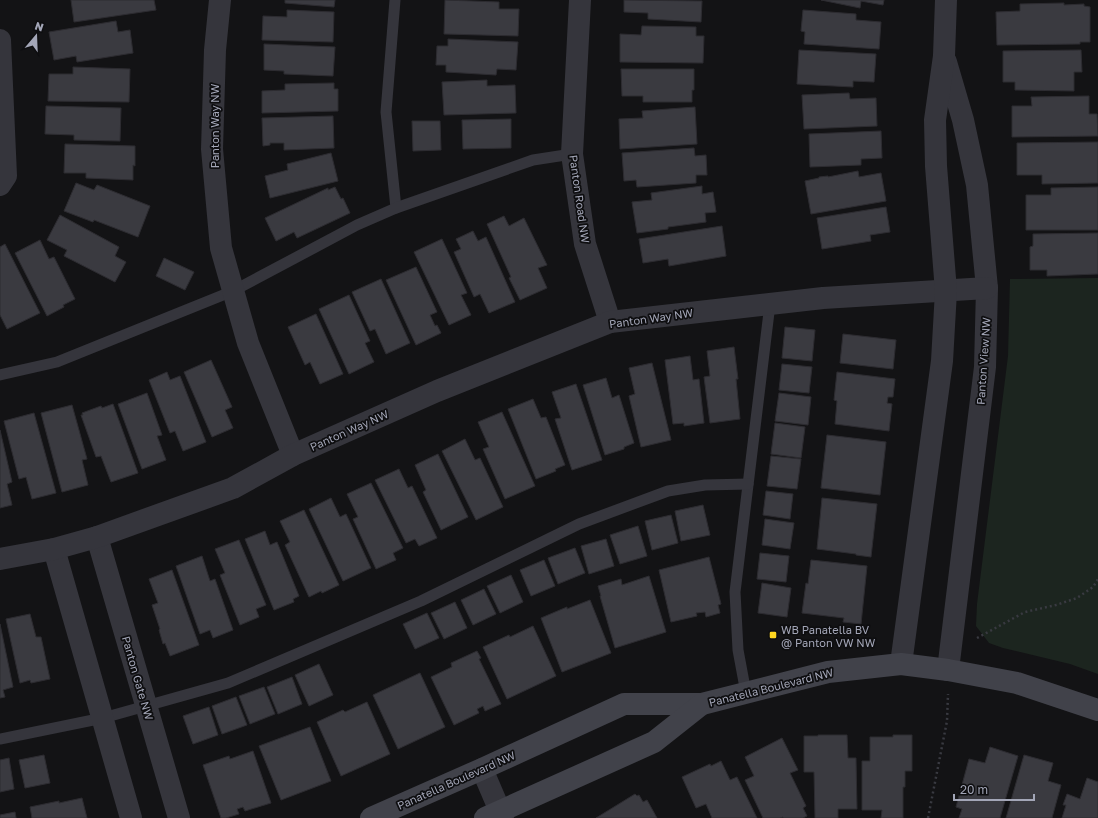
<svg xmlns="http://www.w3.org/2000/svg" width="1098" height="818" viewBox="0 0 1098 818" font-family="'Golos Text',sans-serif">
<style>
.green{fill:#1c251f}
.building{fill:#3a3a40;stroke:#2d2c31}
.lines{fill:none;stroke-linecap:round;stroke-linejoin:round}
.path{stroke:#393a41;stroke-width:2.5;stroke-dasharray:2 3;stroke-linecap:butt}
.lane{stroke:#35353c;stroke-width:11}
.street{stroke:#35353c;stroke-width:22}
.secondary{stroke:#41424a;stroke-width:22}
.poi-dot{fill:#ffd620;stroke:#0e0e10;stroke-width:1.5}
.labels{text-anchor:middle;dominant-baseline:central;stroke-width:3.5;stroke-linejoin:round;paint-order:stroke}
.street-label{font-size:11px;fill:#a3a6b7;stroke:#0e0e10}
.poi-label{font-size:11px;fill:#a3a6b7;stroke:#0e0e10;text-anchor:start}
</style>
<rect width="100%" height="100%" fill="#131315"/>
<polygon class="green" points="1098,278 1098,674 1070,664 1003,648 989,643 976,626 977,604 1008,356 1010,279"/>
<g class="building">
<polygon points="71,0 154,0 156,10 74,22"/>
<polygon points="285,0 335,0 334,7 285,3"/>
<polygon points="445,0 499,2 499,9 519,9 518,36 444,34"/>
<polygon points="624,0 702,1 701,22 648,19 648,13 624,12"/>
<polygon points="821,0 884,0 883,5 861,1 860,8"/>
<polygon points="1064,3 1064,5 1084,4 1084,6 1090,7 1090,42 1080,42 1080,44 997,45 996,12 1020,11 1020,4"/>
<polygon points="287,10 334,12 333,42 262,40 263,16 287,17"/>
<polygon points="803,10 856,14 856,20 881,22 879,49 804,44 805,32 801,31"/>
<polygon points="116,21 118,32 130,30 133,53 77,62 76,56 54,60 49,32"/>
<polygon points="642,26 696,27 696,36 704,36 703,63 620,62 620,34 641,35"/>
<polygon points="448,39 518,42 516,70 497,69 496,75 446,72 446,65 436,65 437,46 448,46"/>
<polygon points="264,44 335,47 333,76 284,74 284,71 264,70"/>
<polygon points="799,50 876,54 874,82 853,81 853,87 797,84"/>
<polygon points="1081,50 1082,72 1074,72 1074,91 1015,90 1015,82 1003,82 1003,51"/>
<polygon points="73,67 130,69 129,102 48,101 49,74 73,74"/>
<polygon points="621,69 694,69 694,90 692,90 692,102 643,102 643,96 622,96"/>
<polygon points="487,80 487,86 515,85 516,113 444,115 442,82"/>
<polygon points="334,83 334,89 338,89 338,111 262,113 262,91 285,90 285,84"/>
<polygon points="849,93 850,99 876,98 877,126 804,129 802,95"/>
<polygon points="1089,96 1089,114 1097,114 1098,136 1012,137 1012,106 1032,106 1031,97"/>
<polygon points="46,106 121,108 120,141 74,140 74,135 45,134"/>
<polygon points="695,107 697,144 620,149 619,119 643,118 642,111"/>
<polygon points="333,116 334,148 284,150 284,143 270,143 270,145 263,146 262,118"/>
<polygon points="511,119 511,148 463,149 462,120"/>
<polygon points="412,121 440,121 441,150 413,151"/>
<polygon points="881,131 882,158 861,159 861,165 810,167 809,134"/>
<polygon points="1098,142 1098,183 1042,184 1042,175 1017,175 1017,143"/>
<polygon points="65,144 135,146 135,166 133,165 133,180 86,178 86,173 64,173"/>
<polygon points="694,148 695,156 706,155 707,175 696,175 696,183 637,187 636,180 624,181 622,153"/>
<polygon points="331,153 338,181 270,198 265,176 288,170 287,164"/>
<polygon points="858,171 859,177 881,173 886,201 811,214 805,181 819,178 819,177 828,176 828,177"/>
<polygon points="76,183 94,190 97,185 150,206 138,237 94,220 93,222 64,211"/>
<polygon points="702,186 702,194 713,192 716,212 705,213 706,222 668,227 668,229 637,233 632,202 652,200 651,193"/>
<polygon points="335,187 341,199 343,198 350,213 297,238 294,232 276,241 265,218 328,188 328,190"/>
<polygon points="1098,187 1098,230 1026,230 1026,195 1051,195 1051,188"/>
<polygon points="886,207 890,232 870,235 871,241 822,249 817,218"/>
<polygon points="60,215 119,247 115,256 126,262 115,282 64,256 67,250 47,240"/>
<polygon points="504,216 509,226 524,218 547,265 538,268 547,288 520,300 509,278 511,277 487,224"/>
<polygon points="722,226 726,256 669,266 668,259 643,263 639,239"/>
<polygon points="473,231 478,241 486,237 515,302 489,313 480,294 474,297 454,252 461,249 456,239"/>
<polygon points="1098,233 1098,274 1047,276 1047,270 1030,270 1030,247 1033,246 1033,234"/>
<polygon points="442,239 467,293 461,295 471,315 449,325 414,252"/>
<polygon points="40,240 49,259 54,257 75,299 63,305 64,307 47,316 15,253"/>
<polygon points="5,244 40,313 7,329 0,315 0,247"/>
<polygon points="164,258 194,272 185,290 156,276"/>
<polygon points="416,267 437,312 430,315 435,326 437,325 441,333 416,345 386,280"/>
<polygon points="381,279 410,343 386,354 375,329 370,331 352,292"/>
<polygon points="349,295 370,341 365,343 374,362 349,374 319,309"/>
<polygon points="316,314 343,374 320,384 310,362 305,365 288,327"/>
<polygon points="785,327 815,330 812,361 782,358"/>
<polygon points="843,334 896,340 893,369 840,363"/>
<polygon points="734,347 738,379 736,379 740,419 710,423 704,377 710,376 707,351"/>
<polygon points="690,356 693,380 699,379 704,423 684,426 684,423 673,424 665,360"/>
<polygon points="211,360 232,407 225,410 233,428 212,437 184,372"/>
<polygon points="652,363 671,440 641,447 629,396 635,394 629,368"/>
<polygon points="782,364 812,367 809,393 779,390"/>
<polygon points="167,372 170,380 180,376 206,442 183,451 175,431 170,433 149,380"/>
<polygon points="837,372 895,379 893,397 888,397 887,403 892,404 889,431 835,424 837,401 834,400"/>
<polygon points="606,378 612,398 619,395 634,443 624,447 624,449 605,455 583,385"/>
<polygon points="576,384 602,460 572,470 555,419 561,418 552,392"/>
<polygon points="147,393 162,435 157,436 166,460 142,469 118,404"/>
<polygon points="779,393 811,397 808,425 775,421"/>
<polygon points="533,399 541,418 546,417 565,465 555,469 556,471 536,479 508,409"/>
<polygon points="113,404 138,473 111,482 101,456 96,457 81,415 83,415 82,413 101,406 102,408"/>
<polygon points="72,405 87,459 82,460 88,485 62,492 41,413"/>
<polygon points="502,412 535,486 505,499 483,449 489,447 478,422"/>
<polygon points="34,413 56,493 32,499 26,477 19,479 4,421"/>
<polygon points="775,423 805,427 801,458 771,454"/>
<polygon points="0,430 12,482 7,484 12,505 0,508"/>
<polygon points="827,435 886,442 880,495 821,488"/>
<polygon points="465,439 475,460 480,458 503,507 476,520 442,451"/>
<polygon points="438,454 468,517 441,530 423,492 426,490 415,465"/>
<polygon points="771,456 801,459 797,489 767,486"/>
<polygon points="399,469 408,488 412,486 437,538 419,546 415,539 406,543 375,480"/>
<polygon points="371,483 403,548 393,553 396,560 376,569 353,519 358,517 347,494"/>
<polygon points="766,491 793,494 790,519 763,515"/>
<polygon points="331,498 340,517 346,514 371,568 343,581 309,509"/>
<polygon points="822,498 877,504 871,557 856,555 856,554 817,549"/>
<polygon points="703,505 710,535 681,541 675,511"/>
<polygon points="304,510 339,585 322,593 321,591 309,597 285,545 290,542 280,521"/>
<polygon points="671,515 678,543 652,550 645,521"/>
<polygon points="765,519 794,523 790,549 762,545"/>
<polygon points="638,526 647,556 620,564 610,535"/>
<polygon points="265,531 270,545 277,542 299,596 293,599 294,602 274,610 245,539"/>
<polygon points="606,539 614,566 589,574 581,546"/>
<polygon points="239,540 266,605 256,609 259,617 240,625 220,575 225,573 215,549"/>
<polygon points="575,548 585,573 558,584 548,558"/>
<polygon points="760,553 789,556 786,582 757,579"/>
<polygon points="202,556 210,581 215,579 233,630 213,638 210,630 200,634 176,566"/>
<polygon points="709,557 721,604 718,605 720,613 706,617 705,612 696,613 697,616 671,622 659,570"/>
<polygon points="544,560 555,586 531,596 520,570"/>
<polygon points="811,560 867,566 861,624 843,622 844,618 802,613 806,583 808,584"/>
<polygon points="172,570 199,645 170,656 165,643 163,644 159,630 160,629 152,605 158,603 149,579"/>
<polygon points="511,575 523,602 500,613 487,586"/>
<polygon points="649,576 666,632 615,648 600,596 601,596 598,586 621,579 622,585"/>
<polygon points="762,583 791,588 787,617 758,613"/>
<polygon points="484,589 496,614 473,625 461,600"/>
<polygon points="590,600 611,653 562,672 541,618 567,607 567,609"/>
<polygon points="455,602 467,628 444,639 431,613"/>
<polygon points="427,613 439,638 415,649 403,624"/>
<polygon points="30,614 36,637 41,637 50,679 31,683 30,680 20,683 6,619"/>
<polygon points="0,624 13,687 3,690 5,697 0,698"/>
<polygon points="533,626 556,676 507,699 483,647 509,635 510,637"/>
<polygon points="477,651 481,658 479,659 501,704 485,711 483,706 477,709 479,713 454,725 431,677 452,667 451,663"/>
<polygon points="319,664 333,695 309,706 295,675"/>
<polygon points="420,673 445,727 398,749 373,695"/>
<polygon points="292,677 302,704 278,714 267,687"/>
<polygon points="264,687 275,714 250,724 239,696"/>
<polygon points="236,697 247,725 222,734 212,706"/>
<polygon points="367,702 390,754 341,776 317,722 343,710 345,712"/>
<polygon points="209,707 218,735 193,744 183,716"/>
<polygon points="310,727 331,781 281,800 259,746"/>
<polygon points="818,735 847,735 848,758 856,758 857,809 838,809 838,818 815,818 814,772 804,772 804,736 818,736"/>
<polygon points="893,735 912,735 912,771 905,771 905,787 903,787 903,818 881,818 882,810 862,810 862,761 870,761 870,737 893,737"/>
<polygon points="782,738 798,770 790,773 806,806 803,808 807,816 803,818 783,818 783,817 780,818 763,818 745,780 754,776 745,757"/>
<polygon points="990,747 1018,756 1000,818 959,818 962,809 956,807 969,759 985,763"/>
<polygon points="253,751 271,803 245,811 243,807 237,809 239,814 226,818 221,818 203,765 229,756 230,759"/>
<polygon points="44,755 50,783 25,788 19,760"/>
<polygon points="1024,755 1053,763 1048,781 1061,785 1052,818 1006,818"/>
<polygon points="9,758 14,789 0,792 0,760"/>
<polygon points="721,761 730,780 737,777 757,818 712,818 706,804 696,808 682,777 710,764 711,766"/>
<polygon points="1087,778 1098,782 1098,818 1062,818 1066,805 1063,805 1067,794 1080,799"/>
<polygon points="635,794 637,796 639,795 643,802 647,800 657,818 596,818"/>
<polygon points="82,798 87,818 32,818 30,807 59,801 59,803"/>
<polygon points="15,812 16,818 0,818 0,815"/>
</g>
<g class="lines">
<g class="path">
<polyline points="977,638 1025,612 1056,605 1077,598 1093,587 1098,579"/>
<polyline points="928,818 947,721 948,694"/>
</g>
<g class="lane">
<polyline points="395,0 386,112 396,208"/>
<polyline points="0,375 57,362 233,291 357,225 396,208 533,160 572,154"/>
<polyline points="746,693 738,650 735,592 770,304"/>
<polyline points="0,739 103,718 228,683 421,601 579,524 668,491 705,485 748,484"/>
</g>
<g class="street">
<polyline points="220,0 215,50 212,149 221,248 248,343 293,455"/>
<polyline points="580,0 572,154 585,244 610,322"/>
<polyline points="0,40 6,176 0,185"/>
<polyline points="946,62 963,120 977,185 987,288 985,367 948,670"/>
<polyline points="97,537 179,818"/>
<polyline points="54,549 131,818"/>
<polyline points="0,559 54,549 97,537 233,488 293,455 437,391 610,322 823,298 987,288"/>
<polyline points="901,664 942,361 946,291 936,166 935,120 944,56 946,0"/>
<polyline points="482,769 503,818"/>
</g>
<g class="secondary">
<polyline points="371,818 482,769 624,704 702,704 828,672 901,664 948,670 1017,683 1098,710"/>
<polyline points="485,818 654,742 702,704"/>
</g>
</g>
<rect class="poi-dot" x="769" y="631" width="8" height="8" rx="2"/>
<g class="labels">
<g class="street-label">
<text transform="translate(214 126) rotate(-90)">Panton Way NW</text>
<text transform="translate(580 199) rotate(82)">Panton Road NW</text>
<text transform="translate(651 318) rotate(-8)">Panton Way NW</text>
<text transform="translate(983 361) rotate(-86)">Panton View NW</text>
<text transform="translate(349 430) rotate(-24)">Panton Way NW</text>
<text transform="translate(138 678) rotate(74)">Panton Gate NW</text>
<text transform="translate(771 687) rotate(-14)">Panatella Boulevard NW</text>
<text transform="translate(456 780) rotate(-24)">Panatella Boulevard NW</text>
</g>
<g class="poi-label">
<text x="781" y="629">WB Panatella BV<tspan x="781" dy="13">@ Panton VW NW</tspan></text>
</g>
</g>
<g transform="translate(36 36) rotate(19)" stroke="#0e0e10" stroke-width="3" paint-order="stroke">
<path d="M0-3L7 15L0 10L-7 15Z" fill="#a3a6b7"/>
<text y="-6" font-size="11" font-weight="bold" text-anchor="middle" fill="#a3a6b7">N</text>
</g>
<path d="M954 794v6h80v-6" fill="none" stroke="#a3a6b7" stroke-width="2"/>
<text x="960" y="794" font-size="12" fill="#a3a6b7" stroke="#0e0e10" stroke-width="3" paint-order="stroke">20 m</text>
</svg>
